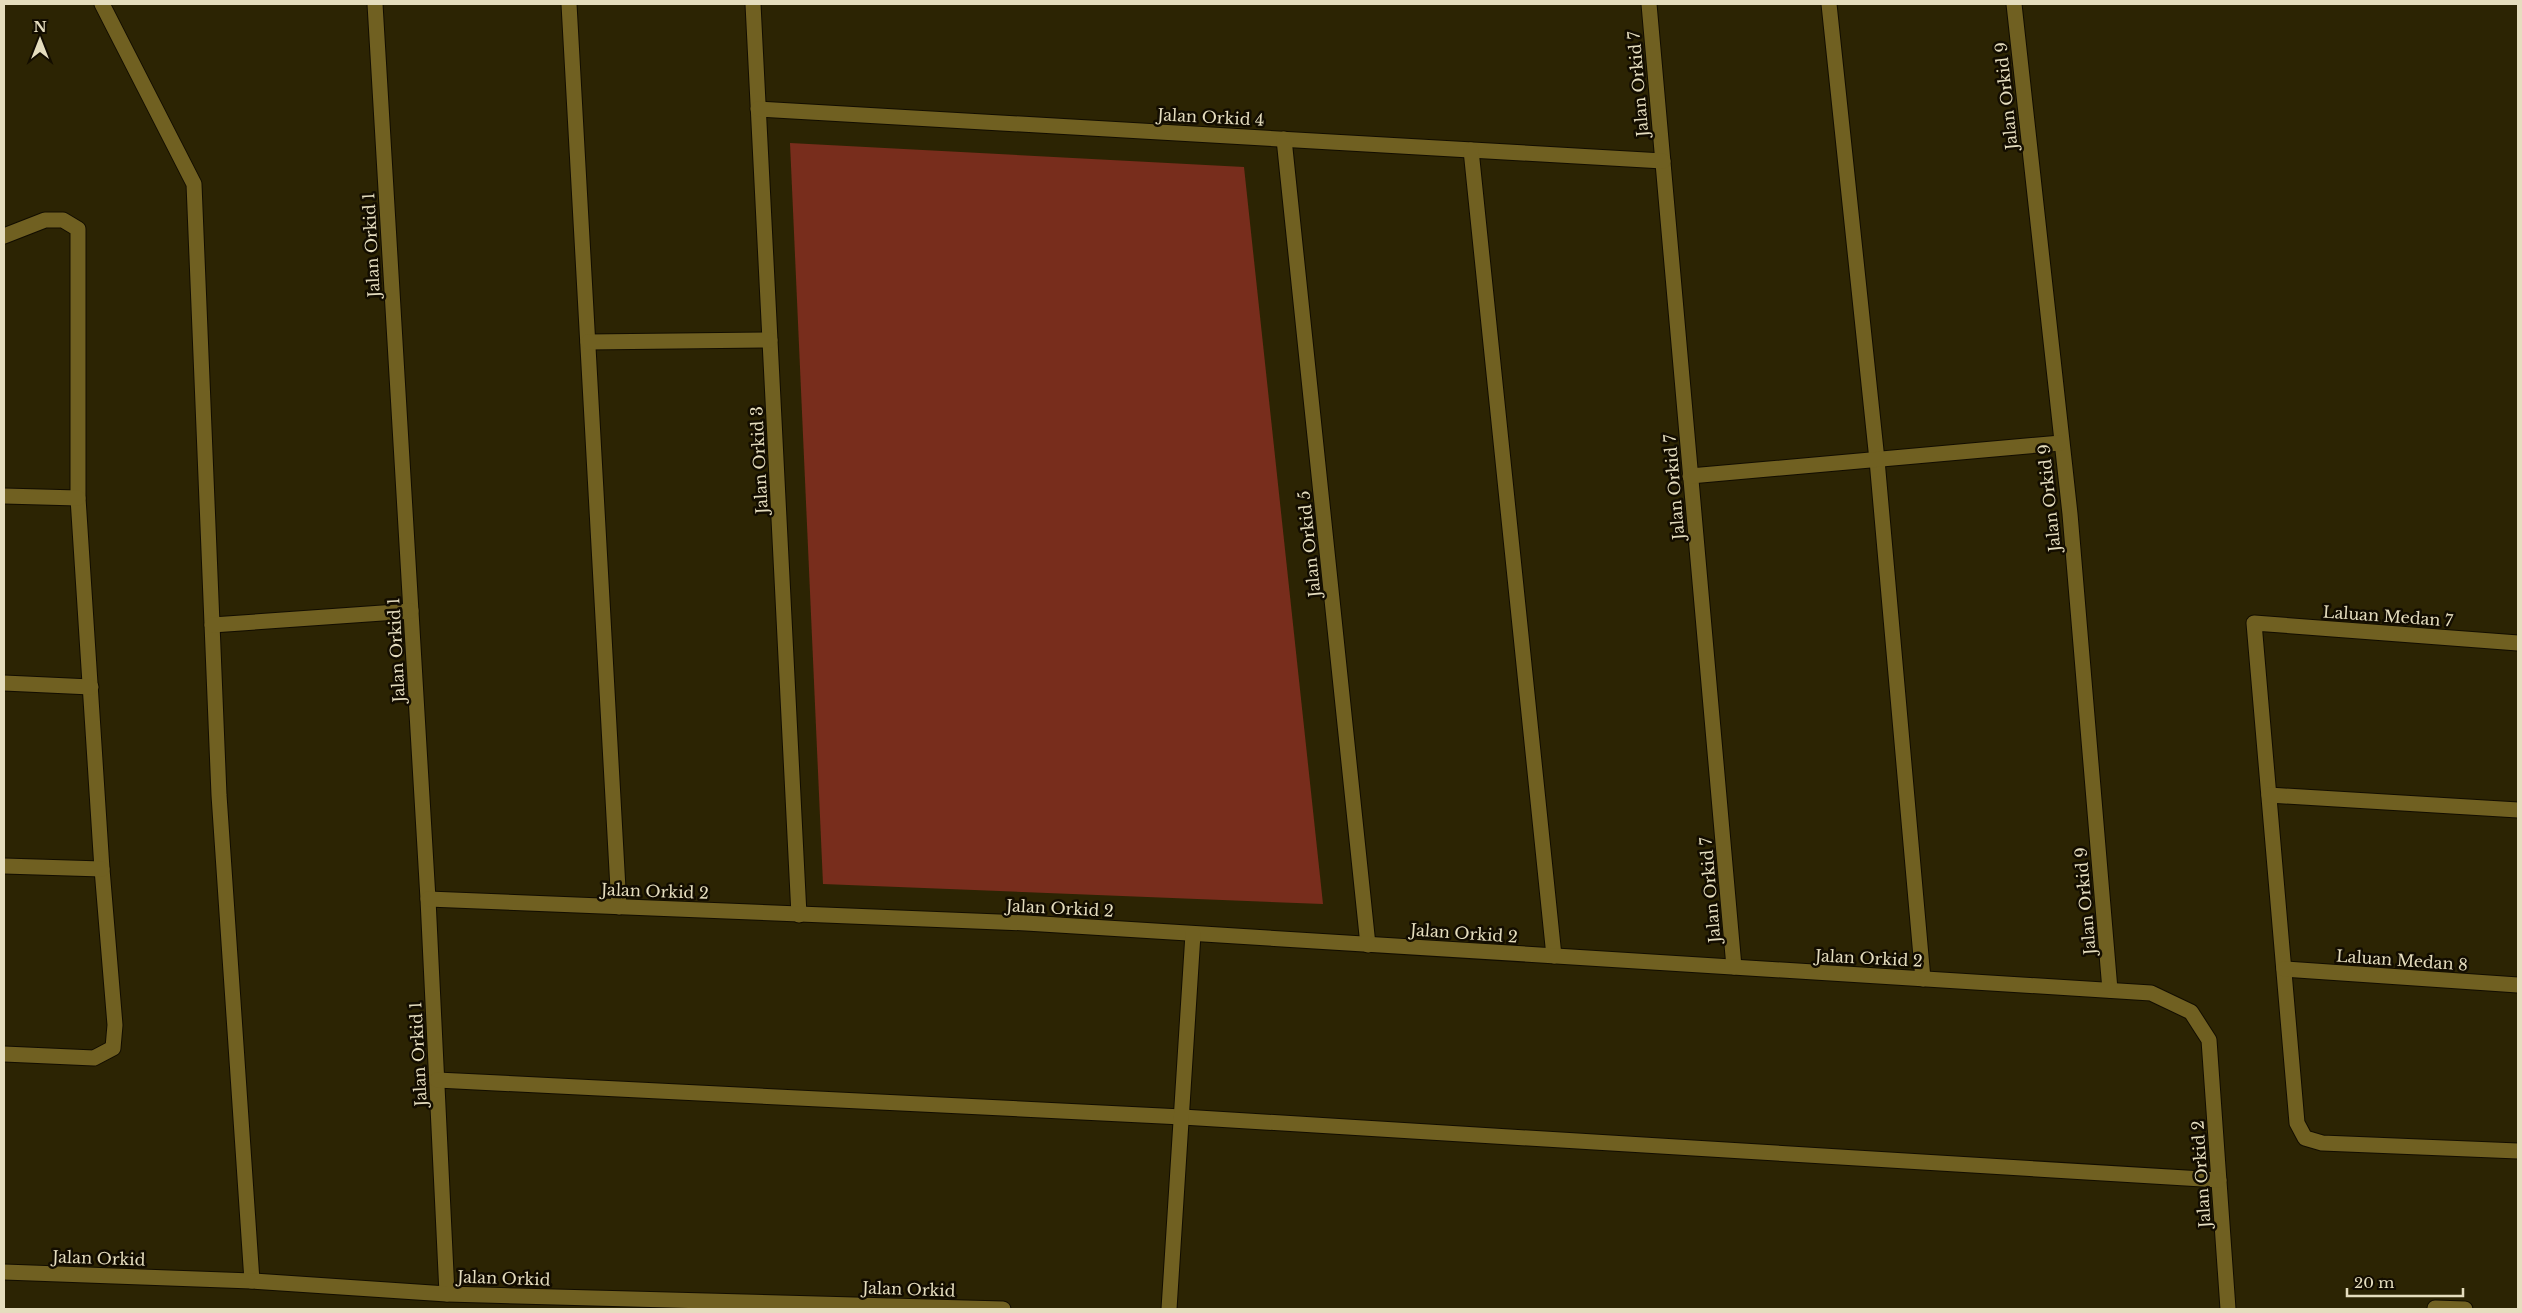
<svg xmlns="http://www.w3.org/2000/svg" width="2522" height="1313" viewBox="0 0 2522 1313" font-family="'Libre Baskerville',serif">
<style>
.green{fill:#782d1c}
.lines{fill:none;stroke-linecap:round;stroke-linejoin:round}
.minor-casing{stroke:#120d00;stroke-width:17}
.minor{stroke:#706021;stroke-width:15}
.labels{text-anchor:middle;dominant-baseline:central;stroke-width:5;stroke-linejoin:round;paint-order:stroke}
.street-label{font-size:16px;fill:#e5ddbe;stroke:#130d00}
</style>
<rect width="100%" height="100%" fill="#2c2403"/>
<polygon class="green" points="790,143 1244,167 1323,904 823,884"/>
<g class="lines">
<g class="minor-casing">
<g id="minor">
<polyline points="102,4 194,184 219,795 252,1281"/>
<polyline points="375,4 428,899 447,1294"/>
<polyline points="569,4 619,907"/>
<polyline points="753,4 799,915"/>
<polyline points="1649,4 1734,967"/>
<polyline points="1829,4 1877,460 1923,979"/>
<polyline points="2014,4 2070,514 2110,990"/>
<polyline points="758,109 1663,161"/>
<polyline points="1284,139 1368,945"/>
<polyline points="1471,150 1554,956"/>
<polyline points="4,236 45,220 63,220 78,229 78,498 102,869 115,1025 113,1048 94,1058 4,1054"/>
<polyline points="588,342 770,340"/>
<polyline points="1690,476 2061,443"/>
<polyline points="4,496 78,498"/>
<polyline points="212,625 411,611"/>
<polyline points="2518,643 2254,623 2297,1123 2305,1138 2322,1143 2518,1151"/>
<polyline points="4,683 91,687"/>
<polyline points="2269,795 2518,810"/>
<polyline points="4,866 102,869"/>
<polyline points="428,899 1026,923 2151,993 2191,1012 2209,1040 2228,1309"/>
<polyline points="2284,969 2518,985"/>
<polyline points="437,1080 1182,1117 2219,1180"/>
<polyline points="4,1272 252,1281 447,1294 1003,1309"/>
<polyline points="2435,1308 2465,1309"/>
<polyline points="1169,1309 1193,934"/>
</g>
</g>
<use href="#minor" class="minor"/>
</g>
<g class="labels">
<g class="street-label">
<text transform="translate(1638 84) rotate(-95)">Jalan Orkid 7</text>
<text transform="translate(2006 96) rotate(-96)">Jalan Orkid 9</text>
<text transform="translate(1211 117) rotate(3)">Jalan Orkid 4</text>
<text transform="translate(371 245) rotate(-93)">Jalan Orkid 1</text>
<text transform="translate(759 460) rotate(-93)">Jalan Orkid 3</text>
<text transform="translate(1674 487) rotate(-95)">Jalan Orkid 7</text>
<text transform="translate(2049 498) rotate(-96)">Jalan Orkid 9</text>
<text transform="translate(1309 544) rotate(-96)">Jalan Orkid 5</text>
<text transform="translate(2388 616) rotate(4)">Laluan Medan 7</text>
<text transform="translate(396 650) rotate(-93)">Jalan Orkid 1</text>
<text transform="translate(1710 890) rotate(-95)">Jalan Orkid 7</text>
<text transform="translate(655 891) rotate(2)">Jalan Orkid 2</text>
<text transform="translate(2085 901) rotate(-95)">Jalan Orkid 9</text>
<text transform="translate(1060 908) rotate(3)">Jalan Orkid 2</text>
<text transform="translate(1464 933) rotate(4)">Jalan Orkid 2</text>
<text transform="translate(1869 958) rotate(3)">Jalan Orkid 2</text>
<text transform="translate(2402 960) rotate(4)">Laluan Medan 8</text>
<text transform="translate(418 1054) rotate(-93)">Jalan Orkid 1</text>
<text transform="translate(2201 1174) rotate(-94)">Jalan Orkid 2</text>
<text transform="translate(99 1258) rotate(2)">Jalan Orkid</text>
<text transform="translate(504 1278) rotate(2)">Jalan Orkid</text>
<text transform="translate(909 1289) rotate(2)">Jalan Orkid</text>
</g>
</g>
<rect width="2522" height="1313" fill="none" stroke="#e5ddbe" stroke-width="10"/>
<g transform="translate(40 40)" stroke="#130d00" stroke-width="4" paint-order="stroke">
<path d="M0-4L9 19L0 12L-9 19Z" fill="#e5ddbe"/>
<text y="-8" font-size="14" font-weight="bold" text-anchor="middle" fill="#e5ddbe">N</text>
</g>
<path d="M2347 1288v8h116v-8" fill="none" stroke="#e5ddbe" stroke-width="2.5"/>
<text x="2354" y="1288" font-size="15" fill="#e5ddbe" stroke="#130d00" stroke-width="4" paint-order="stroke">20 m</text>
</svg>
